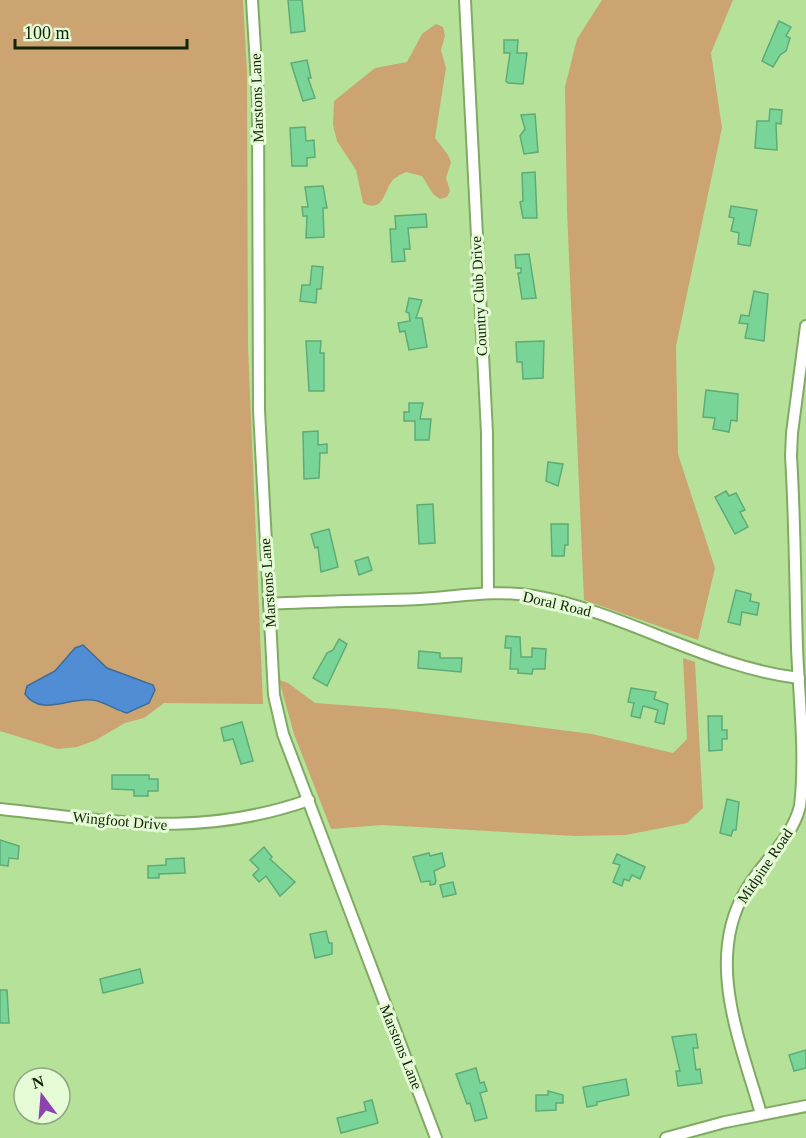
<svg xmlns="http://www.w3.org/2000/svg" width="806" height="1138" viewBox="0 0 806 1138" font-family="Georgia,serif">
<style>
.green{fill:#cca471;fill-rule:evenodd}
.water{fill:#508dd4;stroke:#3d6d96;stroke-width:1.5}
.building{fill:#78d597;stroke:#5eab78;stroke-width:1.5}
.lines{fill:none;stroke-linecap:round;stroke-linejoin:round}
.minor-casing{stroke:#80aa63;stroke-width:14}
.minor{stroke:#fff;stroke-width:10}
.labels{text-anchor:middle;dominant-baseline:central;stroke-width:6;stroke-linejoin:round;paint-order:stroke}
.street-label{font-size:15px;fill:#122306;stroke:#e4fbd6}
</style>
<rect width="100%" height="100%" fill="#b5e298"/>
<g class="green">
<path d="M0 0H243L247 73 248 347 263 704 164 703 144 718 125 723 96 740 77 747 58 749 0 731ZM25 693 149 703 121 712C109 704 97 699 82 699 61 700 40 715 25 693Z"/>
<polygon points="602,0 733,0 711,53 722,128 676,346 678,454 715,568 698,640 584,600 567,211 565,87 577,39"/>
<path d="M436 24 443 27 445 36 441 50 446 68 435 138 448 155 451 162 446 178 450 191 447 197 440 199 433 194 422 176 406 172C400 175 393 178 390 184 383 196 382 212 363 203L356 170 337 141 333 125 334 101 375 68 407 62 422 34Z"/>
<polygon points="683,658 695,662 703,808 687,823 626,835 575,836 382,825 331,829 294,734 279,680 288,683 315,703 395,709 592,734 673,753 687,739"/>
</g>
<path class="water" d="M83 645 107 668 153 685 155 690 149 703 127 713C114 710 105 701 92 700 69 697 41 717 25 694L27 686 55 671 75 648Z"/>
<g class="building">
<polygon points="288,0 302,0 305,31 291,33"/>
<polygon points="779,21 791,27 786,36 790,38 786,51 780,55 773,67 762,61"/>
<polygon points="504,40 518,40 517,53 527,53 523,84 508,83 506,81 510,53 504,53"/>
<polygon points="307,60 311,78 308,78 315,98 303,101 291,63"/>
<polygon points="770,109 782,110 781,124 776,123 777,150 755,148 757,121 769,121"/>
<polygon points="535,114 538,152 524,154 520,136 525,129 521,115"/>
<polygon points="305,127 306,141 314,140 315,157 307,158 307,166 292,166 290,128"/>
<polygon points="535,172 537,218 523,218 520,202 523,201 522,173"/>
<polygon points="323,186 327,208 323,208 324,237 306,238 307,216 303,216 302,207 308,207 305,187"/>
<polygon points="731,206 757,210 750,246 738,244 739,233 731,231 734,218 729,217"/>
<polygon points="426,214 427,227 408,228 410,249 404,249 405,261 392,262 390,229 396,229 395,216"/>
<polygon points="529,254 536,298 522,299 518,273 521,273 521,268 516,268 515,255"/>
<polygon points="312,266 323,267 321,289 317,289 316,303 300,301 302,285 310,285"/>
<polygon points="754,291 768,294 764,341 745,338 748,324 739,323 741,315 749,316"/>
<polygon points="409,298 422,300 416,318 422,318 427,347 409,350 405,331 400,332 398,323 410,321 409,313 406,312"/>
<polygon points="306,341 321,341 320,353 324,353 324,391 309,391"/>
<polygon points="544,341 543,378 523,379 522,362 517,362 516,342"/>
<polygon points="706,390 738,394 737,421 731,420 729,432 713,429 715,418 703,417"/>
<polygon points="409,403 423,403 420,419 431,419 429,440 415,440 415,421 404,421 404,412 409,412"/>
<polygon points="318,431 318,445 327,444 327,453 320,453 319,478 304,479 303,432"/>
<polygon points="548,462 563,464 558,486 546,481"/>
<polygon points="726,491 729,496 736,493 745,510 740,512 748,527 735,534 715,497"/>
<polygon points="433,504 435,543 419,544 417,505"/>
<polygon points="551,524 568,524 568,545 565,545 564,556 552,556"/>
<polygon points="329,529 338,567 321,572 318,547 315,548 311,534"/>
<polygon points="368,557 372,570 359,575 355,561"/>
<polygon points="736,590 751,594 750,601 759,603 757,615 742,612 740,625 728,622"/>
<polygon points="506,636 520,637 521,657 532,657 532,648 546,649 545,669 533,669 532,674 518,673 518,669 510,669 511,648 505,648"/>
<polygon points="339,639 347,644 327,686 313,678 327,653 333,650"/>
<polygon points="419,651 440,653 440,658 462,658 461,672 418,668"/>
<polygon points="631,688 656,692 654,699 668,704 664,724 655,722 658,710 643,706 640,718 631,716 634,703 628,702"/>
<polygon points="708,716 722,716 722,730 727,730 727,739 722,739 722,750 709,751"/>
<polygon points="242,722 253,761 241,764 233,739 224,741 221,728"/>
<polygon points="112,775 149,775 149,779 158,779 158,791 148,791 148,796 134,796 134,790 112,789"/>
<polygon points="727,799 739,802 736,830 733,830 731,836 720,833"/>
<polygon points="0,840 19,846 18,859 9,858 8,866 0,865"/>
<polygon points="264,847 272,857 270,859 295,882 280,896 266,876 259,882 253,875 259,869 250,860"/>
<polygon points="429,853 430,856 442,853 445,866 434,871 436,881 435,884 430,885 430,881 421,882 413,857"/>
<polygon points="617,854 645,867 640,879 632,875 629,881 624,879 622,886 613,882 620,865 613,863"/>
<polygon points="184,858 185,873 159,874 159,878 148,878 148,866 166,865 166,859"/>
<polygon points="453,882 456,894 443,897 440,885"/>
<polygon points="326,931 329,943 332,943 332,954 315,958 310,934"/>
<polygon points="140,969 143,983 103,993 100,979"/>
<polygon points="0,990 7,990 9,1023 0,1023"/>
<polygon points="696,1034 698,1048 693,1048 696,1070 700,1069 702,1083 678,1086 676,1071 680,1071 672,1037"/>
<polygon points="806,1050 806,1068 794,1071 789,1055"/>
<polygon points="476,1068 480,1083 484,1082 487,1091 480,1093 487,1118 475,1121 470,1103 467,1104 456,1074"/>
<polygon points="626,1079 629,1095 597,1102 597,1105 587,1107 583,1087"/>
<polygon points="548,1091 563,1095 563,1103 556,1103 556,1110 536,1111 536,1095 548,1095"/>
<polygon points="372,1100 378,1123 341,1133 337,1118 366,1111 364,1102"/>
</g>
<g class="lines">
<g class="minor-casing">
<g id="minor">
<polyline points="252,0 258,99 259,410 274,695 283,734 436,1138"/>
<polyline points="465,0 487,433 488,592"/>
<path d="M269 604C319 601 370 601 420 599 458 597 495 589 534 596 625 612 706 667 799 678"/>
<path d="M0 809C114 821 197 839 309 800"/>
<path d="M761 1114C741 1043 704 960 746 890 763 861 792 839 800 806 806 755 799 699 797 647 795 584 795 520 791 456L792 433 806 326"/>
<polyline points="666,1138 725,1122 806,1106"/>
</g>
</g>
<use href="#minor" class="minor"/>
</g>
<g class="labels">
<g class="street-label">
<text transform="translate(257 98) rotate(-92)">Marstons Lane</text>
<text transform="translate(479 296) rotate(-93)">Country Club Drive</text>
<text transform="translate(268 583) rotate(-94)">Marstons Lane</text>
<text transform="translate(557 604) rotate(13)">Doral Road</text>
<text transform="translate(120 821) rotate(5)">Wingfoot Drive</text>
<text transform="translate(765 866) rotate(-56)">Midpine Road</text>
<text transform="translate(401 1047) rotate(68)">Marstons Lane</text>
</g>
</g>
<g transform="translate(42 1096) rotate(344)"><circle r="28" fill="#e4fbd6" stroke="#90a583" stroke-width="1.5"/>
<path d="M0-4.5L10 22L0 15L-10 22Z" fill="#8e41b1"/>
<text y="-9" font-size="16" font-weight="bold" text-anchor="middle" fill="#122306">N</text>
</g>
<path d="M15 39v9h172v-9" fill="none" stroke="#122306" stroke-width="3"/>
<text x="24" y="39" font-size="18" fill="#122306" stroke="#e4fbd6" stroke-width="4.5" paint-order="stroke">100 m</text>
</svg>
